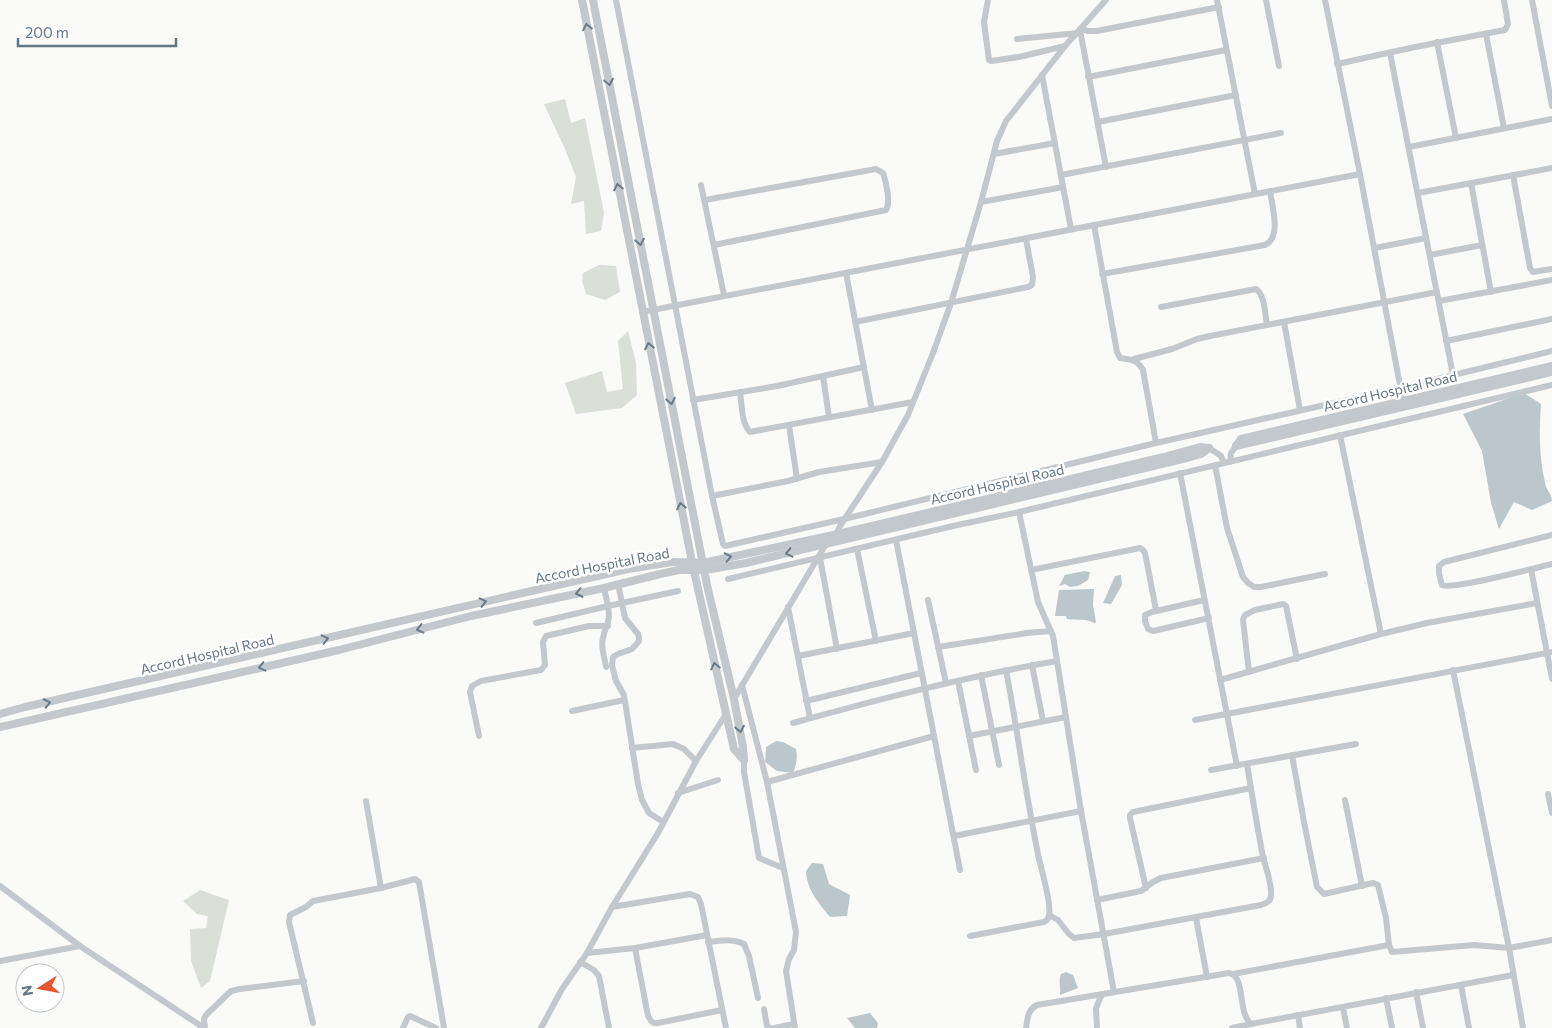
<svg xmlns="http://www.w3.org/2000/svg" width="1552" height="1028" viewBox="0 0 1552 1028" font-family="Commissioner,sans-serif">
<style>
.green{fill:#dadfd7}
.water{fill:#bbc7cb}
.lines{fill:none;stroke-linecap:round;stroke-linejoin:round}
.minor{stroke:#c3c8cc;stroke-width:6}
.tertiary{stroke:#c3c8cc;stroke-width:8}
.oneway{stroke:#6a7a87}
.labels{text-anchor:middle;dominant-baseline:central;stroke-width:5;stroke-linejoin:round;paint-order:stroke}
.street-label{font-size:14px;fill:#657683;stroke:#fff}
</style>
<rect width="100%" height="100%" fill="#fafaf8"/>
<g class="green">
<polygon points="565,99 571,123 585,118 604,213 601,231 586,234 584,201 571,204 576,177 565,149 544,104"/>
<polygon points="599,265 616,266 620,292 605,300 586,294 582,281 583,273"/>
<polygon points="628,331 636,363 637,395 622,408 576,414 565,383 602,371 607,392 623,389 618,341"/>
<polygon points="200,890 229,900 210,981 201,988 191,961 190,929 206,928 208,916 197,914 183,901"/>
</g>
<g class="water">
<path d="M1524 393 1541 404C1539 431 1539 457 1545 483 1546 490 1552 494 1552 501L1532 510 1514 502 1499 529 1491 503 1482 451 1463 414Z"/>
<polygon points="1084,571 1090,572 1088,580 1078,586 1070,587 1065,584 1059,586 1065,575"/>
<polygon points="1121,575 1122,585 1111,604 1103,603 1115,576"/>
<path d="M1094 589 1093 605 1096 622 1094 623C1086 618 1077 621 1067 619L1066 616H1055L1059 590Z"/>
<path d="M776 741 783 742 796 749C798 758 796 765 793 773L777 771 765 762 766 747Z"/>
<path d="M812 863 823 864 829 884 850 895 847 916 830 917C818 902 807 890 806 871Z"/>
<path d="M1066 972 1073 975 1078 988 1060 995C1061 987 1058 981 1061 974Z"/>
<polygon points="870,1013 878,1023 877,1028 855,1028 847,1018"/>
</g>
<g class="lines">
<g class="minor">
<polyline points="616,0 712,496 723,544 725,546 844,519 1156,443 1400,388 1552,351"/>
<polyline points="988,0 984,22 989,60 991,61 1019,57 1065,46"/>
<polyline points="1217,0 1255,194"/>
<polyline points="1266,0 1279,66"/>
<polyline points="1325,0 1360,174 1403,401"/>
<polyline points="1532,0 1552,106"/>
<polyline points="1081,29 1088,31 1097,31 1219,7"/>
<polyline points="1080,30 1106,167"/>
<polyline points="1486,34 1504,128"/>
<polyline points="1017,39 1078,33"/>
<polyline points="1437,42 1456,138"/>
<polyline points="1390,53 1453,375"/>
<polyline points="1337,64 1415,47 1505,30 1508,24 1504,0"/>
<polyline points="1042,75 1071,229"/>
<polyline points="1088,77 1226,50"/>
<polyline points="1098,122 1236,95"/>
<polyline points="1409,147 1552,119"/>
<polyline points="994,154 1055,143"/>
<polyline points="1061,175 1281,133"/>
<polyline points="1513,175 1530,268 1533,272 1552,269"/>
<polyline points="1471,183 1491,292"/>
<polyline points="701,185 724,295"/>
<polyline points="1418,193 1552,168"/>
<path d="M705 200 876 169 883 173C886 182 891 202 886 210L714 245"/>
<polyline points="981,202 1063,187"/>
<path d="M1094 225 1117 352 1120 358C1131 360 1137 359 1143 370L1156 443"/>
<polyline points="1375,248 1426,238"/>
<polyline points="1430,255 1482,245"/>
<polyline points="846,273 872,410"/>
<path d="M1102 274 1265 245C1282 237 1272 207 1270 191"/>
<polyline points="1439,301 1552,280"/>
<path d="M1161 307 1256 289C1265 295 1265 314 1267 325"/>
<polyline points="642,312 1360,174"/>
<polyline points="855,322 1028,287 1032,285 1033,277 1026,239"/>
<polyline points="1284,322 1300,410"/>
<polyline points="1446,341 1552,319"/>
<polyline points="1134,359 1172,349 1197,339 1210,336 1437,292"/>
<polyline points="823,376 829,417"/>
<path d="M740 392C742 404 741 423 750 432L913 402"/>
<polyline points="693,400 777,386 864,367"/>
<polyline points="789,425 797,479"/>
<polyline points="1340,435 1381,634"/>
<polyline points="1209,448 1221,456 1224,463"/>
<polyline points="1230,462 1231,453 1236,446"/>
<polyline points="1215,465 1227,528 1243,577 1248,583 1254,587 1261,587 1325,574"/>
<polyline points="1180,473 1237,766"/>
<polyline points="712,496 788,481 819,472 882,462"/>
<polyline points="1019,512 1038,602 1053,636 1081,811 1114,992"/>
<polyline points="836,535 840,526 882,462 908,415 933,353 951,303 981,202 997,141 1006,121 1065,46 1106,0"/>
<path d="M1552 535 1444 562 1439 566V574L1442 585C1453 590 1535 568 1552 564"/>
<polyline points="896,540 960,870"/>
<polyline points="857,549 876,641"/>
<polyline points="820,558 837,649"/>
<polyline points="1531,569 1552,679"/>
<polyline points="1031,570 1140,548 1143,550 1145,553 1156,610"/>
<polyline points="728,579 953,526 1019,512 1552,385"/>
<polyline points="618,584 625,618 638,634 639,638 639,641 632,649 618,654 613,657 612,665 616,681 624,695 638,784 642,800 649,813 663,822"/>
<polyline points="928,600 946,683"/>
<polyline points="1204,600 1152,612 1145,615 1145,621 1148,629 1153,631 1209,618"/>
<polyline points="788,607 810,718"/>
<polyline points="536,623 608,606 604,588"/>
<polyline points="938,647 1027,633 1051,631"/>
<polyline points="798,656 914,633"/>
<polyline points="1032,665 1043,721"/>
<path d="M606 667C605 658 600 647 603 638 606 623 611 623 608 606L678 591"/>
<polyline points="1453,670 1509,948 1523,1028"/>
<polyline points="1249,672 1243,620 1245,615 1255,610 1283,604 1286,606 1297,659"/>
<polyline points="981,675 999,765"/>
<polyline points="1220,680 1381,634 1427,623 1537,603"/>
<polyline points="958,681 976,770"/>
<polyline points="742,685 767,782 796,932 794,950 789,959 786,971 795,1028"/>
<polyline points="734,699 826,544"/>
<polyline points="806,701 921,673"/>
<polyline points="572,711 624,700"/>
<polyline points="1195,720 1552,652"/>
<path d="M793 723C880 699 968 676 1057 661"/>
<polyline points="479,736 470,692 472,686 481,681 541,670 545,665 543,642 546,636 589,626 608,626"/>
<polyline points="969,736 1066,717"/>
<polyline points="632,748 673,744 684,749 696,761"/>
<polyline points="1292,755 1304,822 1317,887 1324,894 1373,883 1378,885 1386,918 1389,945 1392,952 1474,945 1509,948 1552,940"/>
<polyline points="744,760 744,772 759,858 783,868"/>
<polyline points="1211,770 1356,744"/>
<polyline points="767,782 934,736"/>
<polyline points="678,793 718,780"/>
<polyline points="1548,794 1552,813"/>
<polyline points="1345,800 1362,886"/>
<polyline points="366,801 381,888"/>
<polyline points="954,836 1081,811"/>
<polyline points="0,886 80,946 204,1028"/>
<polyline points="1146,888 1130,818 1130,815 1133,812 1251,788"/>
<polyline points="1097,900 1141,891 1153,882 1161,878 1264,858"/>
<polyline points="612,907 690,894 698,897 701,904 726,1028"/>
<path d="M1049 915 1058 920 1069 934 1074 938 1104 934 1261 905C1267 903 1271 901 1271 895 1272 883 1266 869 1263 857 1257 826 1252 795 1247 764"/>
<polyline points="1196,918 1207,977"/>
<path d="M970 936 1044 922C1047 920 1048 920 1049 916 1052 905 1042 872 1039 859 1026 797 1018 733 1006 670"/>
<path d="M708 942C720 941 733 938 744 944L749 956 758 998"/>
<polyline points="635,948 648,1016 651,1021 654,1023 658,1023 722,1010"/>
<polyline points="587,953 635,948 707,935"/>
<polyline points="0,961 80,946"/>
<polyline points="580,962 594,970 599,976 609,1028"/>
<polyline points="1233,974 1389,945"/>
<polyline points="1461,985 1469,1028"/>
<polyline points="1416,992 1423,1028"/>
<polyline points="1386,998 1392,1028"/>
<polyline points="1343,1008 1347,1028"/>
<polyline points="764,1009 767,1026 770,1028"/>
<polyline points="1298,1015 1300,1028"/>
<polyline points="313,1023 289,922 290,915 306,907 313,901 381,888 415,879 419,882 444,1028"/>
<polyline points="205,1028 204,1019 206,1015 231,991 240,989 304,981"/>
<polyline points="403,1028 408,1017 410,1016 436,1028"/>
<polyline points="541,1028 562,989 587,953 612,907 658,833 696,761 726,714"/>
<polyline points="774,1028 794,1024"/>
<path d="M1026 1028C1028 1018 1027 1010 1037 1005L1229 973C1246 976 1237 1012 1251 1024L1513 975"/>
<polyline points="1097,1028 1096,1008 1102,994"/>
<polyline points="1232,1028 1251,1024"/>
</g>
<g class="tertiary">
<polyline points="582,0 692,562 734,749 744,760"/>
<polyline points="593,0 707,585 734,699 743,747 744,760"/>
<polyline points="1236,446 1241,439 1552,366"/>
<polyline points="1236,446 1552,372"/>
<polyline points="0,714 25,707 628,569 672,562 703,563 838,534 1164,457 1200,447 1209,448"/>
<polyline points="0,727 339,650 471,616 604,588 660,574 679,570 705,570 746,563 1187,458 1201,454 1209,448"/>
</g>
</g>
<defs><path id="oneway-chevron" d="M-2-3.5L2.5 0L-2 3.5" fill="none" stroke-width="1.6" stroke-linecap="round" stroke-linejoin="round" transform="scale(1.25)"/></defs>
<g class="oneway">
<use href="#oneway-chevron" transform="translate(587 27) rotate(-101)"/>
<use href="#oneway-chevron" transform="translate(609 82) rotate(79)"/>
<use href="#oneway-chevron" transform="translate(618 187) rotate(-101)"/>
<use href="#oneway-chevron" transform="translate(640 242) rotate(79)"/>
<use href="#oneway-chevron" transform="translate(649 346) rotate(-101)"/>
<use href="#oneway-chevron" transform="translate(671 401) rotate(79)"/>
<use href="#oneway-chevron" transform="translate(681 506) rotate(-101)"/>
<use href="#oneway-chevron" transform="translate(789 553) rotate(167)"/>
<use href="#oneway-chevron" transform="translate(728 557) rotate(-12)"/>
<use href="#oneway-chevron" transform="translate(579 593) rotate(168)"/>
<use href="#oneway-chevron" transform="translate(483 602) rotate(-13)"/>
<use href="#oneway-chevron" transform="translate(420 629) rotate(166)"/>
<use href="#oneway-chevron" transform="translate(325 639) rotate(-13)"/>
<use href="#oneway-chevron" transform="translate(715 666) rotate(-102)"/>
<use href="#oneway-chevron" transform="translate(262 667) rotate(167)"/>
<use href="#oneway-chevron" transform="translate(47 703) rotate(-12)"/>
<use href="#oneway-chevron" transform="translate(740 729) rotate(79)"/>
</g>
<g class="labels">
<g class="street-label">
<text transform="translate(1390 391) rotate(-13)">Accord Hospital Road</text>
<text transform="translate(997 484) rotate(-13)">Accord Hospital Road</text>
<text transform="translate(602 565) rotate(-11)">Accord Hospital Road</text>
<text transform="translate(207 654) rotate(-13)">Accord Hospital Road</text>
</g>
</g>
<g transform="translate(40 988) rotate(259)"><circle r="24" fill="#ffffff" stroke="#c1c8cd"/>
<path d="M0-4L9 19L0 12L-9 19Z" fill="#e4572e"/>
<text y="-8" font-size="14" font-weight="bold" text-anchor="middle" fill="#657683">N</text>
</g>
<path d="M18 38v8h158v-8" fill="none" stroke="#657683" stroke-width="2.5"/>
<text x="25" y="38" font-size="15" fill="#657683" stroke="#ffffff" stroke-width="4" paint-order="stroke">200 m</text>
</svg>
